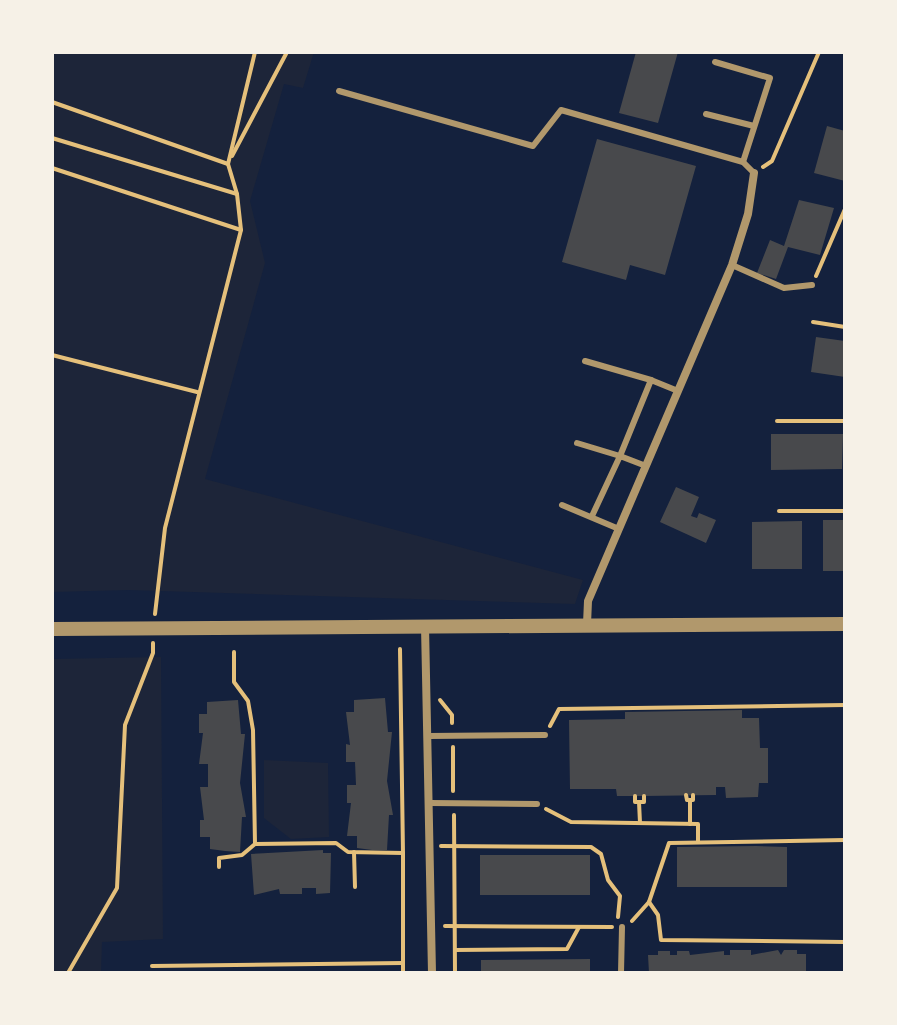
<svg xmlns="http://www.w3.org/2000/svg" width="897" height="1025" viewBox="0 0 897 1025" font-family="'Asap Condensed',sans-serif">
	<rect width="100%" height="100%" fill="#14213d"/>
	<!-- green -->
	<g fill="#1d2539">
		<path d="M52 52H314L303 88 284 84 250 201 265 263 205 479 583 580 575 604 129 590 52 592Z"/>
		<path d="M161 657 163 939 102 942 101 973H52V659Z"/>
		<path d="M264 760 328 763 329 837 291 839 264 818Z"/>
	</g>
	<!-- building -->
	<g fill="#48494c">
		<path d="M636 52H678L658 123 619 113Z"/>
		<path d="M827 126 845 131V181L814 173Z"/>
		<path d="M597 139 696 166 665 275 630 265 626 280 562 262Z"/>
		<path d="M799 200 834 208 820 255 788 247 776 279 757 273 770 240 784 246Z"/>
		<path d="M816 337 845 341V377L811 372Z"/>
		<path d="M771 434H843L842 469 771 470Z"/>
		<path d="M676 487 699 497 691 516 697 518 699 513 716 520 706 543 660 522Z"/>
		<rect x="823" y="520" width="22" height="51"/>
		<path d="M802 521V569H752V522Z"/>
		<path d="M385 698 388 732H392L387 781 393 815H389L387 850H372L357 848V836H347L351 803H347V785H356L355 762H346V744L350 745 346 712H354V700Z"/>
		<path d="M238 700 241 734H245L240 783 246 817H242L240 852 225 851 210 849V837H200V820H204L200 787H208V764H199L203 733H199V714H207V702Z"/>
		<path d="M742 710V718H759L760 748H768V783H759L758 797 726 798 725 787H716V795L644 796H617L616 789H570L569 720 625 719V712Z"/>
		<path d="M756 846 787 847V887H677V847Z"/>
		<path d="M323 850V853H331L330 893 316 894V888H302V894H280L279 889 254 895 251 854Z"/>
		<rect x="480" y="855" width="110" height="40"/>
		<path d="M730 950H751V955L778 950 781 955 784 950H797V954H806V973H649L648 955H658V951H670V955H677V951H689L690 955 724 951V955H730Z"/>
		<path d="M590 959V973H481V960Z"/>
	</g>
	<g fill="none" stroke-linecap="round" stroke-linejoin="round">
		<!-- path -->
		<g stroke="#e5c07b" stroke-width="4">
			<path d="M52 102 228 164"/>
			<path d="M52 138 237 194"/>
			<path d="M232 156 287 52"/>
			<path d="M763 167 772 161 819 52"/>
			<path d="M52 168 241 230"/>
			<path d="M816 276 845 209"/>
			<path d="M813 322 845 327"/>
			<path d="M52 355 197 392"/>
			<path d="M777 421H845"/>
			<path d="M779 511H845"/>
			<path d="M155 614 165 528 241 230 237 194 228 164 255 52"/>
			<path d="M440 700 452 715V723"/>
			<path d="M550 726 559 709 845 705"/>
			<path d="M453 747V791"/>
			<path d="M686 795 687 800H693V795"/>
			<path d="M635 796V802H644V796"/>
			<path d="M690 800V824"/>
			<path d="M639 802 640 823"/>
			<path d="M546 809 571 822 698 824V842"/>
			<path d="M454 815 455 973"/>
			<path d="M255 844 336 843 348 852 403 853 400 649"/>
			<path d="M441 846 591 847 601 854 608 880 620 896 618 917"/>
			<path d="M354 852 355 887"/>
			<path d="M403 853V973"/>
			<path d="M219 867V858L242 855 255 844 253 730 248 701 234 682V652"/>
			<path d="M649 902 658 915 661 940 845 942"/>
			<path d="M632 921 649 902 669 843 845 840"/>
			<path d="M445 926 612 927"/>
			<path d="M455 950 567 949 579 927"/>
			<path d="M152 966 403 963"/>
			<path d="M68 973 117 888 125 725 153 653V643"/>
		</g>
		<!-- service -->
		<g stroke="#b1986c" stroke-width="6">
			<path d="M715 62 770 78 743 162"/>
			<path d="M339 91 533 146 561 110 743 162 754 173"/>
			<path d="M706 114 754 126"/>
			<path d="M732 265 784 288 812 285"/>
			<path d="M585 361 651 380"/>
			<path d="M577 443 620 456 651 380 678 391"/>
			<path d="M562 505 619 529"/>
			<path d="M592 516 620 456 646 466"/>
			<path d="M429 736 545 735"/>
			<path d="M430 803 537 804"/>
			<path d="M621 973 622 927"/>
		</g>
		<!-- minor -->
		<g stroke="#b1986c" stroke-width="8">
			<path d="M587 624 588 601 732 265 748 214 754 173"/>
			<path d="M425 626 432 973"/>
		</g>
		<!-- tertiary -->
		<path stroke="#b1986c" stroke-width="14" d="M52 629 845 624"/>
	</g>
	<!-- border -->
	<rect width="897" height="1025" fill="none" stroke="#f6f1e7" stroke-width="108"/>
</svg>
